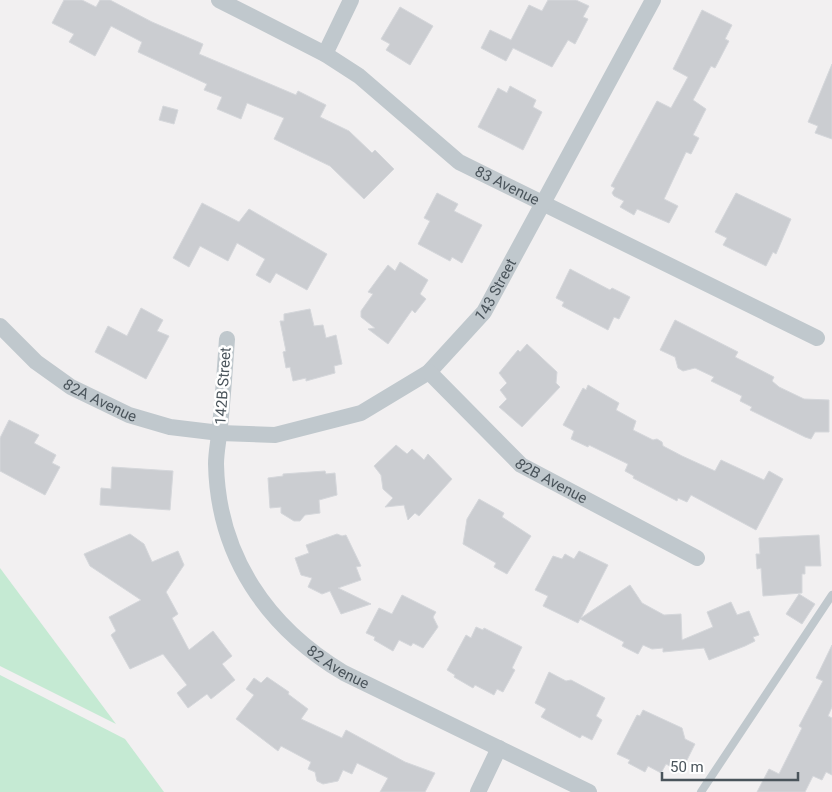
<svg xmlns="http://www.w3.org/2000/svg" width="832" height="792" viewBox="0 0 832 792" font-family="Roboto,sans-serif">
	<rect width="100%" height="100%" fill="#f2f0f1"/>
	<!-- green -->
	<g fill="#c5ead3">
		<path d="M0 568 116 724 0 666Z"/>
		<path d="M0 675 125 739 164 792H0Z"/>
	</g>
	<!-- building -->
	<g fill="#cbcdd1" stroke="#d5d7db">
		<path d="M64 0H82L96 7 100 0H110L152 22 203 44 199 54 296 95 298 91 326 105 320 117 349 131 372 153 375 150 394 169 364 199 330 166 274 139 284 118 247 103 241 119 217 109 222 97 204 90 207 84 138 52 142 42 111 26 95 56 69 42 74 34 52 23Z"/>
		<path d="M548 0H576L589 6 583 17 588 19 575 44 568 40 552 67 513 48 506 61 481 48 490 30 511 40 529 5 542 11Z"/>
		<path d="M400 7 433 26 410 65 386 50 390 44 381 39Z"/>
		<path d="M702 10 732 25 725 39 729 41 715 68 711 66 693 100 706 109 693 135 699 138 691 154 686 152 664 199 678 206 669 223 637 209 634 215 620 207 624 201 614 196 612 193 615 188 611 186 657 101 671 108 688 77 673 69Z"/>
		<path d="M832 64V139L815 133 818 126 808 122Z"/>
		<path d="M510 86 536 100 533 107 542 112 523 150 478 127 498 88 507 93Z"/>
		<path d="M163 106 178 110 174 124 159 120Z"/>
		<path d="M437 193 458 204 454 211 482 225 462 263 452 257 450 261 418 244 430 221 424 218Z"/>
		<path d="M736 193 791 219 776 254 773 252 766 266 723 245 727 238 715 232Z"/>
		<path d="M202 203 239 222 249 209 327 254 307 290 276 273 270 283 256 275 265 259 237 243 228 261 200 246 189 267 173 258Z"/>
		<path d="M400 262 428 280 420 294 426 299 415 313 412 310 388 344 368 329 375 328 361 317V311L373 294 368 292 388 265 395 271Z"/>
		<path d="M570 269 610 290 612 288 630 297 619 319 614 317 608 330 562 306 564 302 556 298Z"/>
		<path d="M141 308 163 320 157 331 169 336 146 379 95 352 108 326 127 336Z"/>
		<path d="M310 309 314 326 323 325 326 338 336 335 342 364 334 366 335 373 306 381V378L293 381 290 367 286 368 283 352 286 351 280 321H284V314Z"/>
		<path d="M675 320 738 352 735 357 774 377 772 381 779 387 804 399 829 400V432H815L811 439 805 437 750 410 752 407 740 401 742 396 711 381 714 377 695 368 683 371 678 368 675 357 660 350Z"/>
		<path d="M527 344 557 372 556 383 560 387 522 427 499 407 507 399 500 390 507 383 499 373 518 350 520 352Z"/>
		<path d="M588 385 619 403 616 410 636 421 633 430 653 440 657 439 662 442 663 446 682 456 715 471 721 460 764 480 769 471 783 479 756 530 691 495 687 502 678 498 677 501 633 478 634 476 625 471 628 464 589 445 588 447 571 439 574 431 563 425 583 388 586 390Z"/>
		<path d="M9 420 39 435 34 443 56 455 52 463 60 467 45 495 0 471V438Z"/>
		<path d="M396 445 407 454 412 449 424 460 428 454 452 479 419 516 415 513 408 520 404 505 385 507 393 498 383 489 381 475 374 466Z"/>
		<path d="M112 467 173 471 170 510 100 505 101 488 111 489Z"/>
		<path d="M325 471 326 474 335 473 337 495 319 500 320 513 305 515 300 521H294L281 513V507L270 508 268 478 283 476V474Z"/>
		<path d="M479 499 504 513 502 517 531 536 507 574 494 567 496 563 463 544 467 519Z"/>
		<path d="M130 534 144 544 152 562 178 551 184 565 166 592 178 614 172 618 189 650 213 631 232 656 222 664 235 680 211 699 207 694 188 708 177 693 187 685 163 654 130 669 111 635 116 631 109 617 141 600 90 566 84 554Z"/>
		<path d="M337 534 342 536 346 535 361 566 356 567 361 580 338 588 371 604 341 614 330 591 322 594 308 587 312 578 301 575 295 558 309 553 306 545Z"/>
		<path d="M819 535 821 566H805V574H802V593L763 596 761 568 757 569 756 554H760L759 538Z"/>
		<path d="M579 551 608 565 581 618 630 585 642 603 664 615 681 614 682 640 713 627 707 612 731 602 737 615 749 611 759 635 753 637 755 641 745 646 709 660 704 648 663 652V648L652 649 643 645 638 654 622 646 624 642 580 619 578 623 543 606 548 596 535 590 553 556 562 559 565 554 574 559Z"/>
		<path d="M799 594 815 604 802 624 786 614Z"/>
		<path d="M402 595 436 612 433 617 438 627 423 648 413 643 411 646 399 640 393 651 374 640 375 637 366 633 379 608 392 614Z"/>
		<path d="M476 627 483 630 484 628 522 647 512 668 515 670 503 692 497 689 494 695 475 685 473 688 454 677 455 675 447 670 466 635 471 638Z"/>
		<path d="M832 645V707L828 716 832 718V775L826 772 822 780 813 776 805 792H757L769 769 779 774 802 728 799 726 823 681 816 678Z"/>
		<path d="M549 672 566 681 571 680 605 698 596 716 602 720 592 740 582 735 580 738 541 717 546 709 535 703Z"/>
		<path d="M267 677 289 692 288 694 308 709 301 719 342 738 346 730 405 762 435 773 425 792H380L388 778 357 763 352 774 343 770 338 781 323 784 317 781 315 772 308 769 311 762 281 746 278 751 236 719 254 695 246 689 254 678 261 683Z"/>
		<path d="M643 710 682 728 685 739 695 744 681 772 666 764 661 773 648 766 645 772 628 763 630 760 617 754 637 715 640 716Z"/>
	</g>
	<g fill="none" stroke-linecap="round" stroke-linejoin="round">
		<!-- service -->
		<path stroke="#c0c8cd" stroke-width="8" d="M701 792 832 595"/>
		<!-- minor -->
		<g stroke="#c0c8cd" stroke-width="16">
			<path id="s1" d="M219 0 325 54 359 76 459 162 817 338"/>
			<path d="M325 54 351 0"/>
			<path id="s2" d="M0 326 36 362 71 387 129 415 170 427 220 433 275 435 361 413 429 372 484 312 653 0"/>
			<path id="s3" d="M227 339C225 368 223 397 220 426 219 439 216 452 216 464 218 556 267 627 344 673L589 792"/>
			<path id="s4" d="M429 372 521 465 697 558"/>
			<path d="M478 792 499 748"/>
		</g>
	</g>
	<g text-anchor="middle" dominant-baseline="central" stroke-width="5" stroke-linejoin="round" paint-order="stroke">
		<!-- street labels -->
		<g font-size="15" fill="#4a545b" stroke="#fff">
			<text stroke="none"><textPath href="#s1" startOffset="345">83 Avenue</textPath></text>
			<text stroke="none"><textPath href="#s2" startOffset="581">143 Street</textPath></text>
			<text transform="translate(223 386) rotate(-86)">142B Street</text>
			<text stroke="none"><textPath href="#s2" startOffset="126">82A Avenue</textPath></text>
			<text stroke="none"><textPath href="#s4" startOffset="165">82B Avenue</textPath></text>
			<text stroke="none"><textPath href="#s3" startOffset="374">82 Avenue</textPath></text>
		</g>
	</g>
	<!-- scale -->
	<path d="M662 772v8h136v-8" fill="none" stroke="#4a545b" stroke-width="2.5"/>
	<text x="670" y="772" font-size="15" fill="#4a545b" stroke="#ffffff" stroke-width="4" paint-order="stroke">50 m</text>
</svg>
